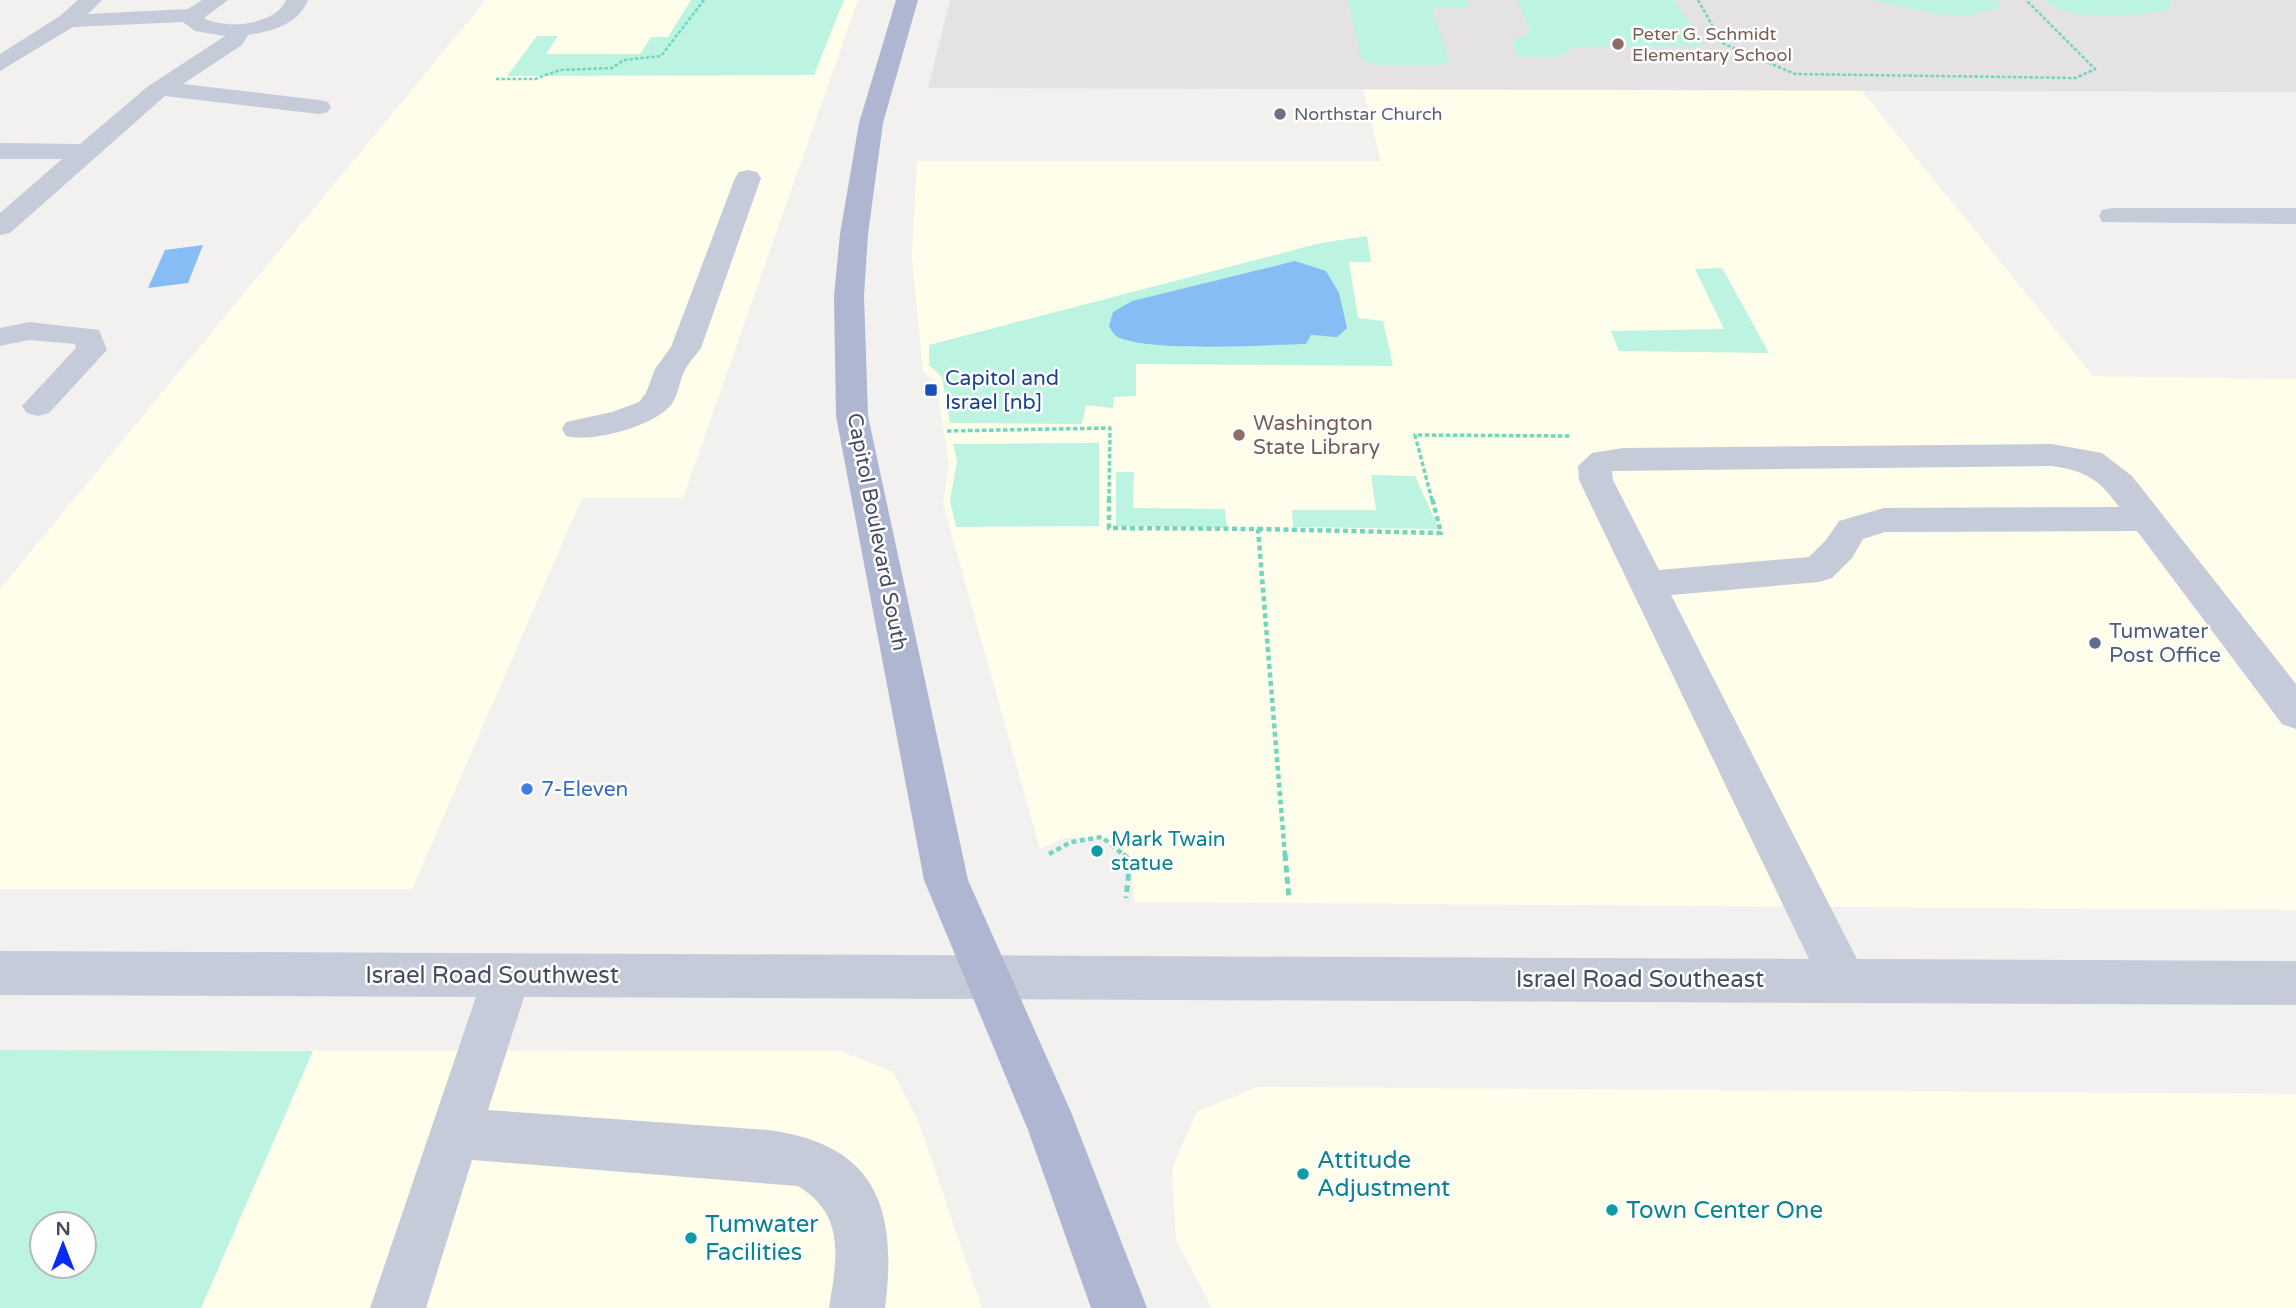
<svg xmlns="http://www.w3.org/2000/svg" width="2296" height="1308" viewBox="0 0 2296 1308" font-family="'Varela Round',sans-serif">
	<rect width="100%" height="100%" fill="#f3f1f0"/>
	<!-- commercial -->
	<g fill="#fefeea" fill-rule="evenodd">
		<path d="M486 0H858L683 498H582L412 889H0V589Z"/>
		<path d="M1363 89 1861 90 2093 376 2296 379V910L1134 902 1132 876 1116 847 1091 837 1064 838 1040 849 943 504 949 465 936 381 923 372 912 257 917 161H1381Z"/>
		<path d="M0 1050 840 1051 893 1072 919 1123 982 1308H0ZM42 1224H84V1266H42Z"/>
		<path d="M1257 1087 2296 1094V1308H1212L1176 1240 1172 1168 1197 1112Z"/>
	</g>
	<!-- education -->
	<path fill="#e4e2e2" d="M950 0H2296V92L928 88Z"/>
	<!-- green -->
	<g fill="#bcf4e1" fill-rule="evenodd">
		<path d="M691 0H844L814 75 507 76 537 36H558L546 54H640L651 37H668Z"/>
		<path d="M1348 0H1467L1469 8H1432L1449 61 1440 65H1377L1361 60Z"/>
		<path d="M1517 0H1674L1705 46 1574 47 1558 57H1518L1512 41 1531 32Z"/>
		<path d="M1869 0H1997L2002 7 1967 16 1937 14Z"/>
		<path d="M2044 0H2171L2170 9C2138 17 2070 23 2044 0Z"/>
		<path d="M1367 236 1371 262H1349L1358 318 1383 321 1393 366 1136 364V396L1114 397 1113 408 1086 405 1082 424 950 423 942 377 929 365V345L1321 243Z"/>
		<path d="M1722 268 1769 353 1619 351 1611 331 1724 329 1695 269Z"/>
		<path d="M1099 443V526L956 527 950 501 957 461 953 444Z"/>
		<path d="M1116 472H1134L1133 508 1225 509 1227 528 1116 526Z"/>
		<path d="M1371 475 1415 476 1439 529 1293 527 1292 510H1376Z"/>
		<path d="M0 1050 313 1051 201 1308H0ZM42 1224H84V1266H42Z"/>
	</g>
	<!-- water -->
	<g fill="#85bdf4">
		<path d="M203 245 188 283 148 288 165 250Z"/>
		<path d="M1295 261 1326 271 1339 293 1347 328 1337 337 1311 335 1306 344C1263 345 1156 352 1120 338 1114 336 1113 332 1109 326L1113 312 1132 301Z"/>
	</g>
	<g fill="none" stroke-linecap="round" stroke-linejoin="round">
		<!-- path-far3 -->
		<g stroke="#71d5c0" stroke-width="2.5" stroke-dasharray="3.5 2" stroke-linecap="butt">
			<path d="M1698 0 1722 43 1795 74 2076 78 2095 69 2026 0"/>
			<path d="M496 79H535L560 70 612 68 624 60 661 56 704 0"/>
		</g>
		<!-- path-far2 -->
		<g stroke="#71d5c0" stroke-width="3.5" stroke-dasharray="4.5 2.5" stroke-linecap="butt">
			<path d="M947 431 1110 428 1109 500"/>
			<path d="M1432 500 1415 435 1570 436"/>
		</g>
		<!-- path-far1 -->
		<g stroke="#71d5c0" stroke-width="4.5" stroke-dasharray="5 3.5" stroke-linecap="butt">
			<path d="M1109 498V528L1258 529 1285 856"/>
			<path d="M1258 529 1441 533 1432 498"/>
			<path d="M1049 854 1071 842 1102 837 1125 856"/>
		</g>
		<!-- path -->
		<g stroke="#71d5c0" stroke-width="5" stroke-dasharray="7 4.5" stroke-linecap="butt">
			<path d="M1123 854 1130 860 1126 898"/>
			<path d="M1285 854 1289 899"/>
		</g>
		<!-- minor -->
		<g fill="#c6cbd9" fill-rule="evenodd">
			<path d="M78 0H102L88 14 188 9 202 0H228L204 18C225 30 276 25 286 0H308C298 25 272 31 248 35L242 45 183 84 319 100 328 102 331 107 328 112 319 114 165 96 10 233 0 235V213L62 159H0V143L80 144 147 87 225 36 195 31 183 22 73 27 0 71V54L60 16Z"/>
			<path d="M748 170 757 172 761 178 701 348C696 355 689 362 685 370 679 381 679 394 671 405 654 426 593 443 566 436L562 429 566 422 612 412 639 402 646 393 655 369 671 347 735 178 739 172Z"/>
			<path d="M2112 208H2296V224L2102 222 2099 216 2102 210Z"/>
			<path d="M29 322 99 330 107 350 49 413 38 416 27 413 22 406 76 348 75 344 29 340 0 346V328Z"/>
			<path d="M2052 444 2102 453 2132 476 2296 684V729L2282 724 2137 531 1885 532 1863 539 1852 558 1832 578 1819 582 1671 595 1857 959 2296 961V1005L524 997 488 1110 768 1130C876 1144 898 1208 885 1308H829C837 1259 846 1215 798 1186L472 1160 426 1308H370L476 997 0 995V951L1809 959 1579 480 1578 466 1592 453 1623 448ZM2052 466C2086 471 2099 479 2119 507L1884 508 1839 521 1826 540 1809 557 1659 570 1613 480 1612 471Z"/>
		</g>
		<!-- major -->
		<path fill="#aeb6d1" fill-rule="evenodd" d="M896 0H918L883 123 868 234 864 296 868 416 968 880 1071 1112 1147 1308H1091L1028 1130 924 880 836 416 834 296 840 234 859 123Z"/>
	</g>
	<!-- markers -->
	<g fill="#8d6e63" stroke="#fff" stroke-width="2.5">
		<circle cx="1618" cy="44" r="7"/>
		<circle cx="1239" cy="435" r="7"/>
	</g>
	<circle fill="#6b7280" stroke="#fff" stroke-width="2.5" cx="1280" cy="114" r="7"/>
	<rect fill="#1a4fb4" stroke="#fff" stroke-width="2.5" x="924" y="383" width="14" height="14" rx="3.5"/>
	<circle fill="#5c6f8a" stroke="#fff" stroke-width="2.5" cx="2095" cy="643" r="7"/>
	<circle fill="#3f7fe0" stroke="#fff" stroke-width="2.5" cx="527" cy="789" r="7"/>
	<g fill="#0f9aa8" stroke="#fff" stroke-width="2.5">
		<circle cx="1097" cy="851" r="7"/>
		<circle cx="1303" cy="1174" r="7"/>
		<circle cx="1612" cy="1210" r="7"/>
		<circle cx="691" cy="1238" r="7"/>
	</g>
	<g text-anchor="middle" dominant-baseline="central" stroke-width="5" stroke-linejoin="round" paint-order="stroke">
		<!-- far-education labels -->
		<g font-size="18" fill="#785e54" stroke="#fff" text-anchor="start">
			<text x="1632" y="34">Peter G. Schmidt<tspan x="1632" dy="21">Elementary School</tspan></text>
		</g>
		<!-- far-worship labels -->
		<g font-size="18" fill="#5b616d" stroke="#fff" text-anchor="start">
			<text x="1294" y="114">Northstar Church</text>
		</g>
		<!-- transit labels -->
		<g font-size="21" fill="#164399" stroke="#fff" text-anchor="start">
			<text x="945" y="378">Capitol and<tspan x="945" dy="24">Israel [nb]</tspan></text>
		</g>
		<!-- education labels -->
		<g font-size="21" fill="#785e54" stroke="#fff" text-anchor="start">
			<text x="1253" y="423">Washington<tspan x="1253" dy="24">State Library</tspan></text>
		</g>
		<!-- street labels -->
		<g font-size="21" fill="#464d60" stroke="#fff">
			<text transform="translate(877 532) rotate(79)">Capitol Boulevard South</text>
		</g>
		<!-- service labels -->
		<g font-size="21" fill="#4e5e75" stroke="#fff" text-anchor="start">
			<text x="2109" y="631">Tumwater<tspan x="2109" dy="24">Post Office</tspan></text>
		</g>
		<!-- shop labels -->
		<g font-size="21" fill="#366cbe" stroke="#fff" text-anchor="start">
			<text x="541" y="789">7-Eleven</text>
		</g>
		<!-- culture labels -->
		<g font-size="21" fill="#0d838f" stroke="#fff" text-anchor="start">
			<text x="1111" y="839">Mark Twain<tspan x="1111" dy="24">statue</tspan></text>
		</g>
		<!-- near-street labels -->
		<g font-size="24" fill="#464d60" stroke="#fff">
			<text x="492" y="975">Israel Road Southwest</text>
			<text x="1640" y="979">Israel Road Southeast</text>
		</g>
		<!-- near-culture labels -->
		<g font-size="24" fill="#0d838f" stroke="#fff" text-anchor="start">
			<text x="1317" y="1160">Attitude<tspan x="1317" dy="28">Adjustment</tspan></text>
			<text x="1626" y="1210">Town Center One</text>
			<text x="705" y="1224">Tumwater<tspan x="705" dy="28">Facilities</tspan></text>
		</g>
	</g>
	<!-- north arrow -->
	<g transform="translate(63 1245)"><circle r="33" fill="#ffffff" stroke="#b5b8bf" stroke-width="2"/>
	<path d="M0-5L12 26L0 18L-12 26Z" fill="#092cf5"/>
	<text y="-10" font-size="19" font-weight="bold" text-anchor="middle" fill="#464d60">N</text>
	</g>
</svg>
